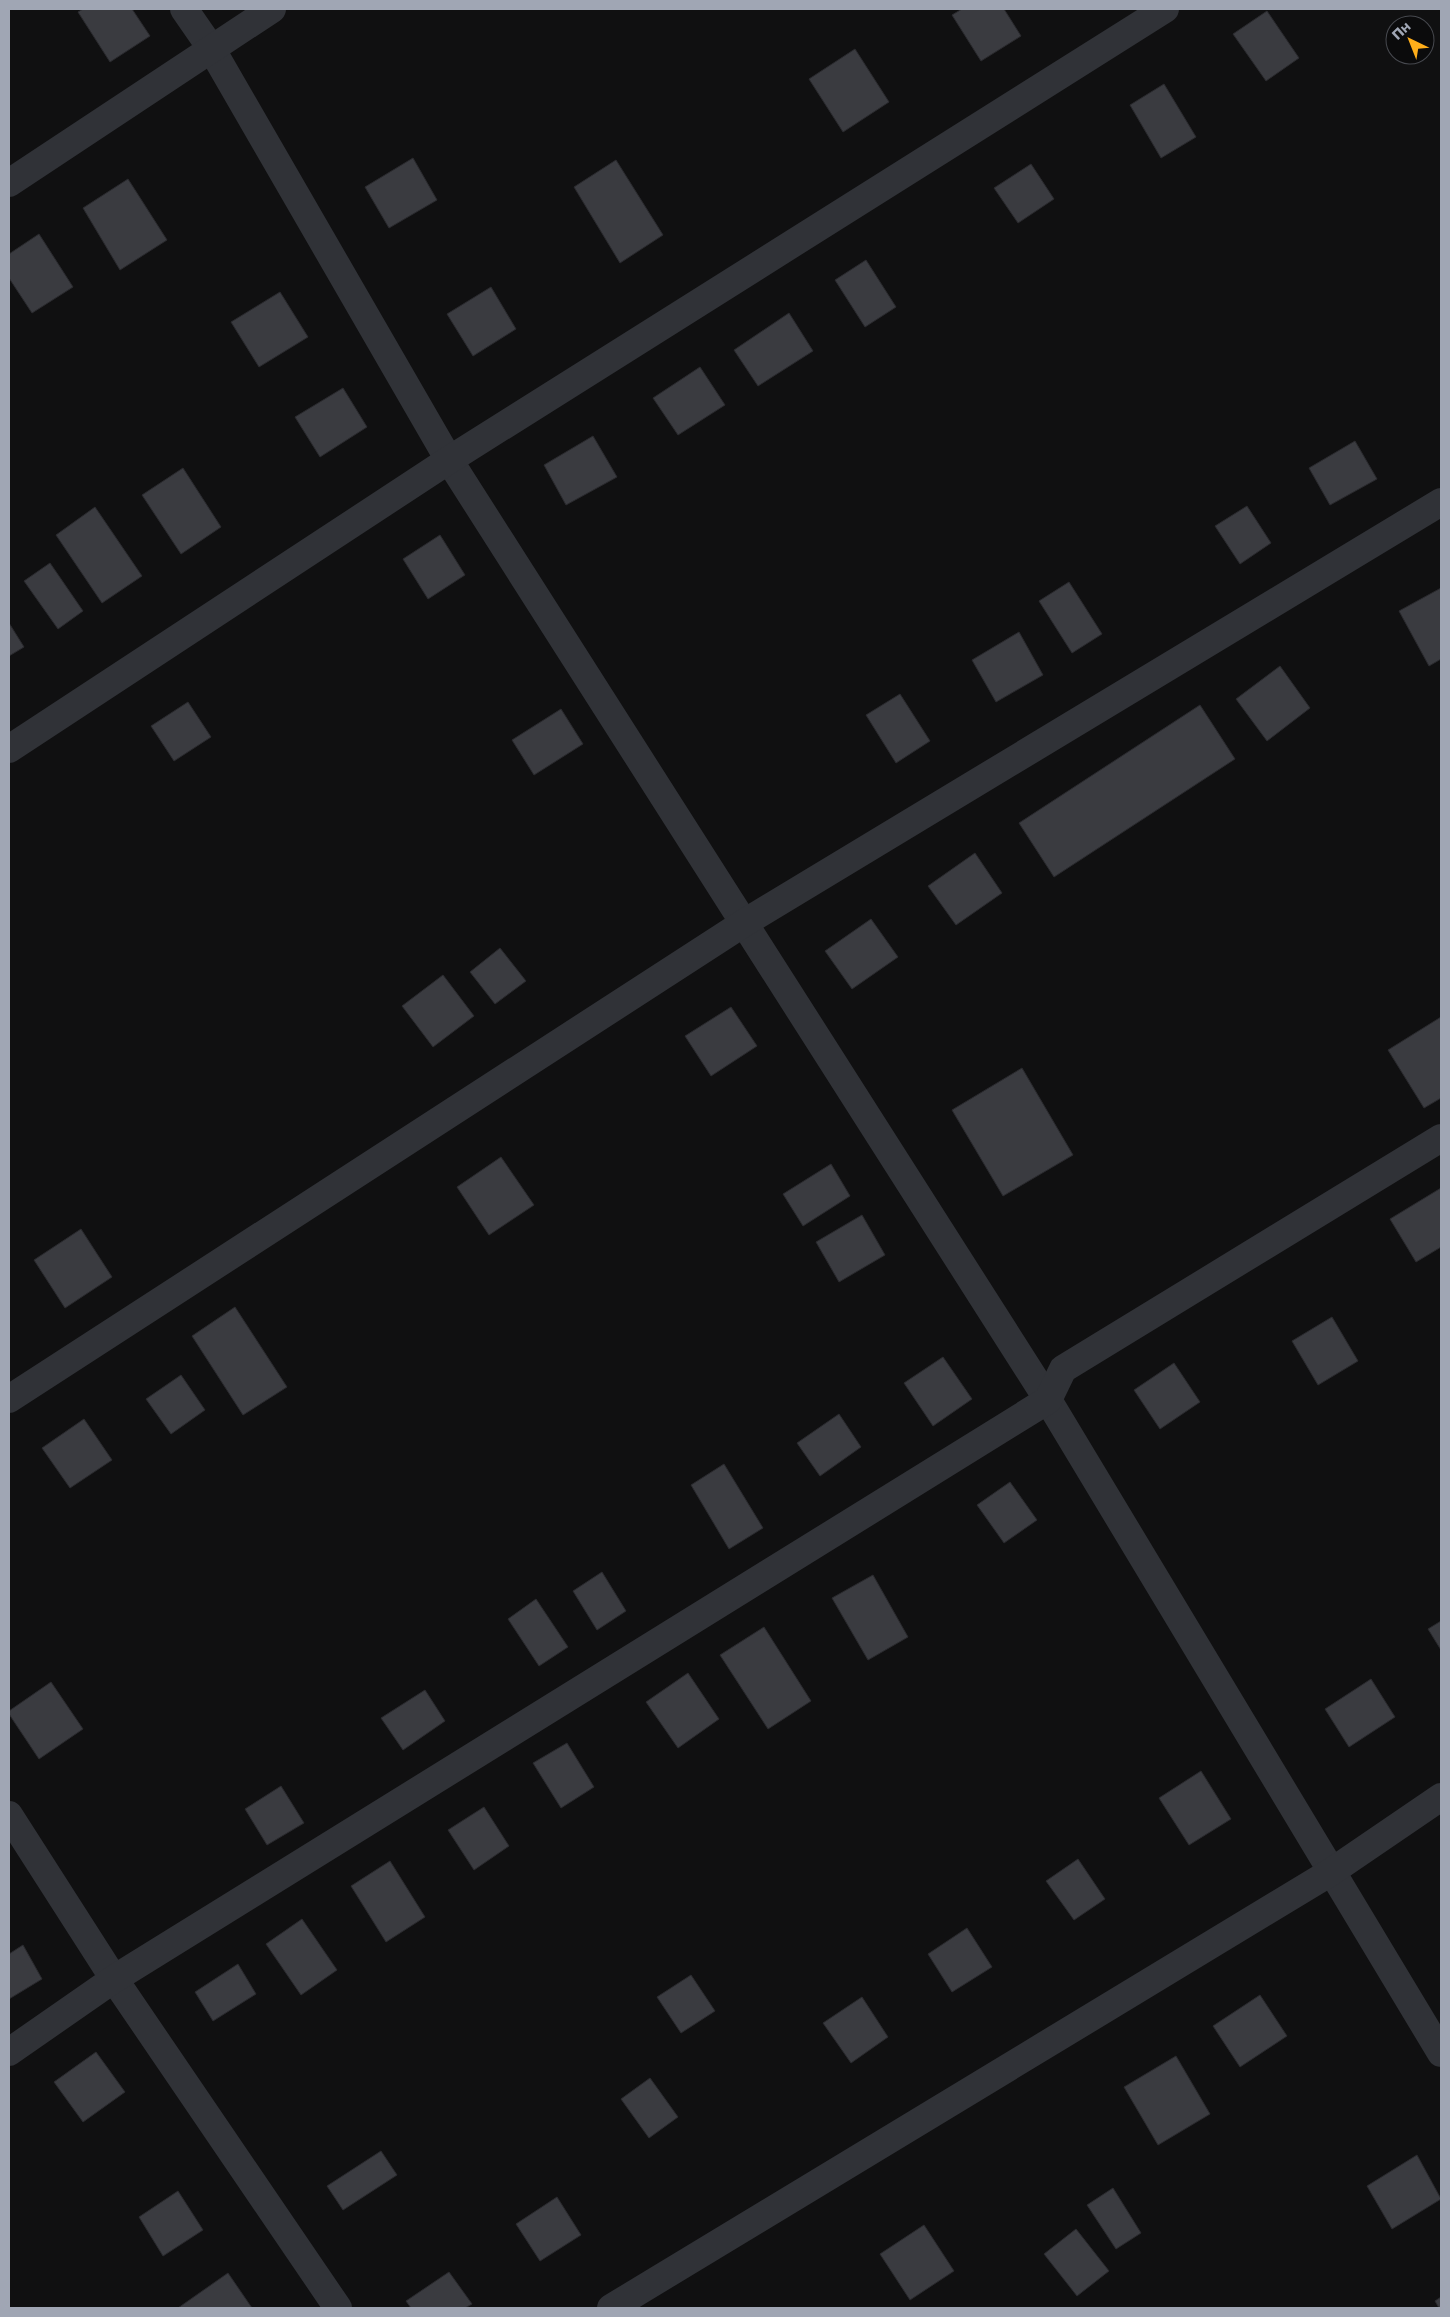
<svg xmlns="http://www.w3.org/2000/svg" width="1450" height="2317" viewBox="0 0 1450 2317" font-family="'Golos Text',sans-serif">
	<rect width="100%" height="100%" fill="#101011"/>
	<!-- building -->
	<g fill="#3a3b40" stroke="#2a2a2e">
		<path d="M83 9H132L150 36 110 62 78 12Z"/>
		<path d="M962 9H1004L1021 36 981 61 952 15Z"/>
		<path d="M1267 11 1299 58 1266 81 1233 34Z"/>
		<path d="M855 49 889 102 843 132 809 79Z"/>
		<path d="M1164 84 1196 137 1161 158 1130 105Z"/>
		<path d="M413 158 437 200 389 228 365 187Z"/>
		<path d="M616 160 663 235 620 263 574 187Z"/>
		<path d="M1031 164 1054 199 1018 223 994 188Z"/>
		<path d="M128 179 167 240 120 270 83 208Z"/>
		<path d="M39 234 73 287 32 313 9 278V254Z"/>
		<path d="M866 260 896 307 865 327 835 280Z"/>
		<path d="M491 287 516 329 473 356 447 314Z"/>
		<path d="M280 292 308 337 259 367 231 322Z"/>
		<path d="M789 313 813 351 758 386 734 350Z"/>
		<path d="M700 367 725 405 678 435 653 398Z"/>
		<path d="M343 388 367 427 320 457 295 417Z"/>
		<path d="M593 436 617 477 566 505 544 465Z"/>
		<path d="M1355 441 1377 479 1330 505 1309 468Z"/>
		<path d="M183 468 221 527 181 554 142 495Z"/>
		<path d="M1247 506 1271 543 1240 564 1215 526Z"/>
		<path d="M95 507 142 576 102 603 56 535Z"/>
		<path d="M440 535 465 575 428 599 403 559Z"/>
		<path d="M50 563 83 611 58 629 24 581Z"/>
		<path d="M1069 582 1102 634 1072 653 1039 601Z"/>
		<path d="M1441 588V659L1429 666 1399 611Z"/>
		<path d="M9 623 24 647 9 656Z"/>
		<path d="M1019 632 1043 675 996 702 972 660Z"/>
		<path d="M1280 666 1310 708 1267 741 1236 699Z"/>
		<path d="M900 694 930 741 896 763 866 715Z"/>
		<path d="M188 702 211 737 174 761 151 726Z"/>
		<path d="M1200 705 1235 759 1054 877 1019 823Z"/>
		<path d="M561 709 583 744 534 775 512 740Z"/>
		<path d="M975 853 1002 893 956 925 928 886Z"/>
		<path d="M871 919 898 957 852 989 825 951Z"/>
		<path d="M500 948 526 981 495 1004 470 972Z"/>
		<path d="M443 975 474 1016 433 1047 402 1006Z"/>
		<path d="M731 1007 757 1046 711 1076 685 1036Z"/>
		<path d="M1441 1017V1098L1424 1108 1388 1050Z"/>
		<path d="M1022 1068 1073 1155 1003 1196 952 1110Z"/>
		<path d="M501 1157 534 1205 489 1235 457 1187Z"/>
		<path d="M831 1164 850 1196 803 1226 783 1194Z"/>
		<path d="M1441 1188V1247L1416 1262 1390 1219Z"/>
		<path d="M862 1215 885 1255 839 1282 816 1242Z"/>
		<path d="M81 1229 112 1277 65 1308 34 1260Z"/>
		<path d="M235 1307 287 1387 243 1415 192 1336Z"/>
		<path d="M1332 1317 1358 1361 1318 1385 1292 1341Z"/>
		<path d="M943 1357 972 1399 933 1426 904 1383Z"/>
		<path d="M1174 1363 1200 1402 1160 1429 1134 1390Z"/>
		<path d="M181 1375 205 1410 171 1434 146 1399Z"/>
		<path d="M839 1414 861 1447 820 1476 797 1443Z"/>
		<path d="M84 1419 112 1460 70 1488 42 1448Z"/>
		<path d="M724 1464 763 1528 729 1549 691 1485Z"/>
		<path d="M1010 1482 1037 1520 1004 1543 977 1505Z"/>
		<path d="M602 1572 626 1611 597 1630 573 1591Z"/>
		<path d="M873 1575 908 1637 868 1660 832 1598Z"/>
		<path d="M536 1599 568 1647 539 1666 508 1619Z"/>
		<path d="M1441 1621V1650L1428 1629Z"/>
		<path d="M764 1627 811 1701 768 1729 720 1655Z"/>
		<path d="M688 1673 719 1719 678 1748 646 1702Z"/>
		<path d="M1371 1679 1395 1717 1349 1747 1325 1709Z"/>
		<path d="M51 1682 83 1729 39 1759 9 1714V1711Z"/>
		<path d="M425 1690 445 1721 403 1750 381 1718Z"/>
		<path d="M567 1743 594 1787 561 1808 533 1763Z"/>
		<path d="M1201 1771 1231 1819 1189 1845 1159 1798Z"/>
		<path d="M281 1786 304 1823 267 1845 245 1809Z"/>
		<path d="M484 1807 509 1846 474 1870 448 1830Z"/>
		<path d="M1078 1859 1105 1899 1074 1920 1046 1881Z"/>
		<path d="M390 1861 425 1917 386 1942 351 1886Z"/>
		<path d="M302 1919 337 1970 301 1995 266 1944Z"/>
		<path d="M967 1928 992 1967 952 1992 928 1954Z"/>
		<path d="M23 1945 42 1979 9 1999V1954Z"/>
		<path d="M238 1964 256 1994 213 2021 195 1992Z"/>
		<path d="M691 1975 715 2011 681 2033 657 1997Z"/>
		<path d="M1260 1995 1287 2036 1240 2067 1213 2026Z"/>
		<path d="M862 1997 888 2037 851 2063 823 2023Z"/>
		<path d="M96 2052 125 2092 83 2122 54 2082Z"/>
		<path d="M1176 2056 1210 2114 1158 2145 1124 2087Z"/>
		<path d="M650 2078 678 2117 649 2138 621 2099Z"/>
		<path d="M381 2151 397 2175 343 2210 327 2186Z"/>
		<path d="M1417 2155 1441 2199 1392 2229 1367 2186Z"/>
		<path d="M1113 2188 1141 2233 1116 2249 1087 2205Z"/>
		<path d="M178 2191 203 2230 163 2256 139 2217Z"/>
		<path d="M557 2197 581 2235 540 2261 516 2224Z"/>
		<path d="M924 2225 954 2271 910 2300 880 2254Z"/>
		<path d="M1076 2229 1109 2271 1077 2296 1044 2254Z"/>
		<path d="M449 2272 472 2304 465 2308H411L406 2301Z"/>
		<path d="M228 2273 252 2308H178Z"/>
		<path d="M1441 2297V2308H1439L1435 2301Z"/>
	</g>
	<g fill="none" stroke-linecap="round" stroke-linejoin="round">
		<!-- street -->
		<g stroke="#303237" stroke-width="28">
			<path d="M184 9 211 48 449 460 1048 1400 1441 2053"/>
			<path d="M9 183 272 9"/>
			<path d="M9 749 449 460 1165 9"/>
			<path d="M9 1399 744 923 1441 502"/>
			<path d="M9 1815 114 1979 338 2308"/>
			<path d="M9 2052 114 1979 1048 1400 1063 1369 1441 1138"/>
			<path d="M611 2308 1331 1872 1441 1797"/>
		</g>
	</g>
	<!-- border -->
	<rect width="1450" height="2317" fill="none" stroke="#a0a6b4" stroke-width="20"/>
	<!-- north arrow -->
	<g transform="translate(1410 40) rotate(317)"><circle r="24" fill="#0b0b0c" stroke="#47494f"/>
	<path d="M0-4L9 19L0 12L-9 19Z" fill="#ffae1a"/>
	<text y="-8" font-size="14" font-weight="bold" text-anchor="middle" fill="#a0a6b4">Пн</text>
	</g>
</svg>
